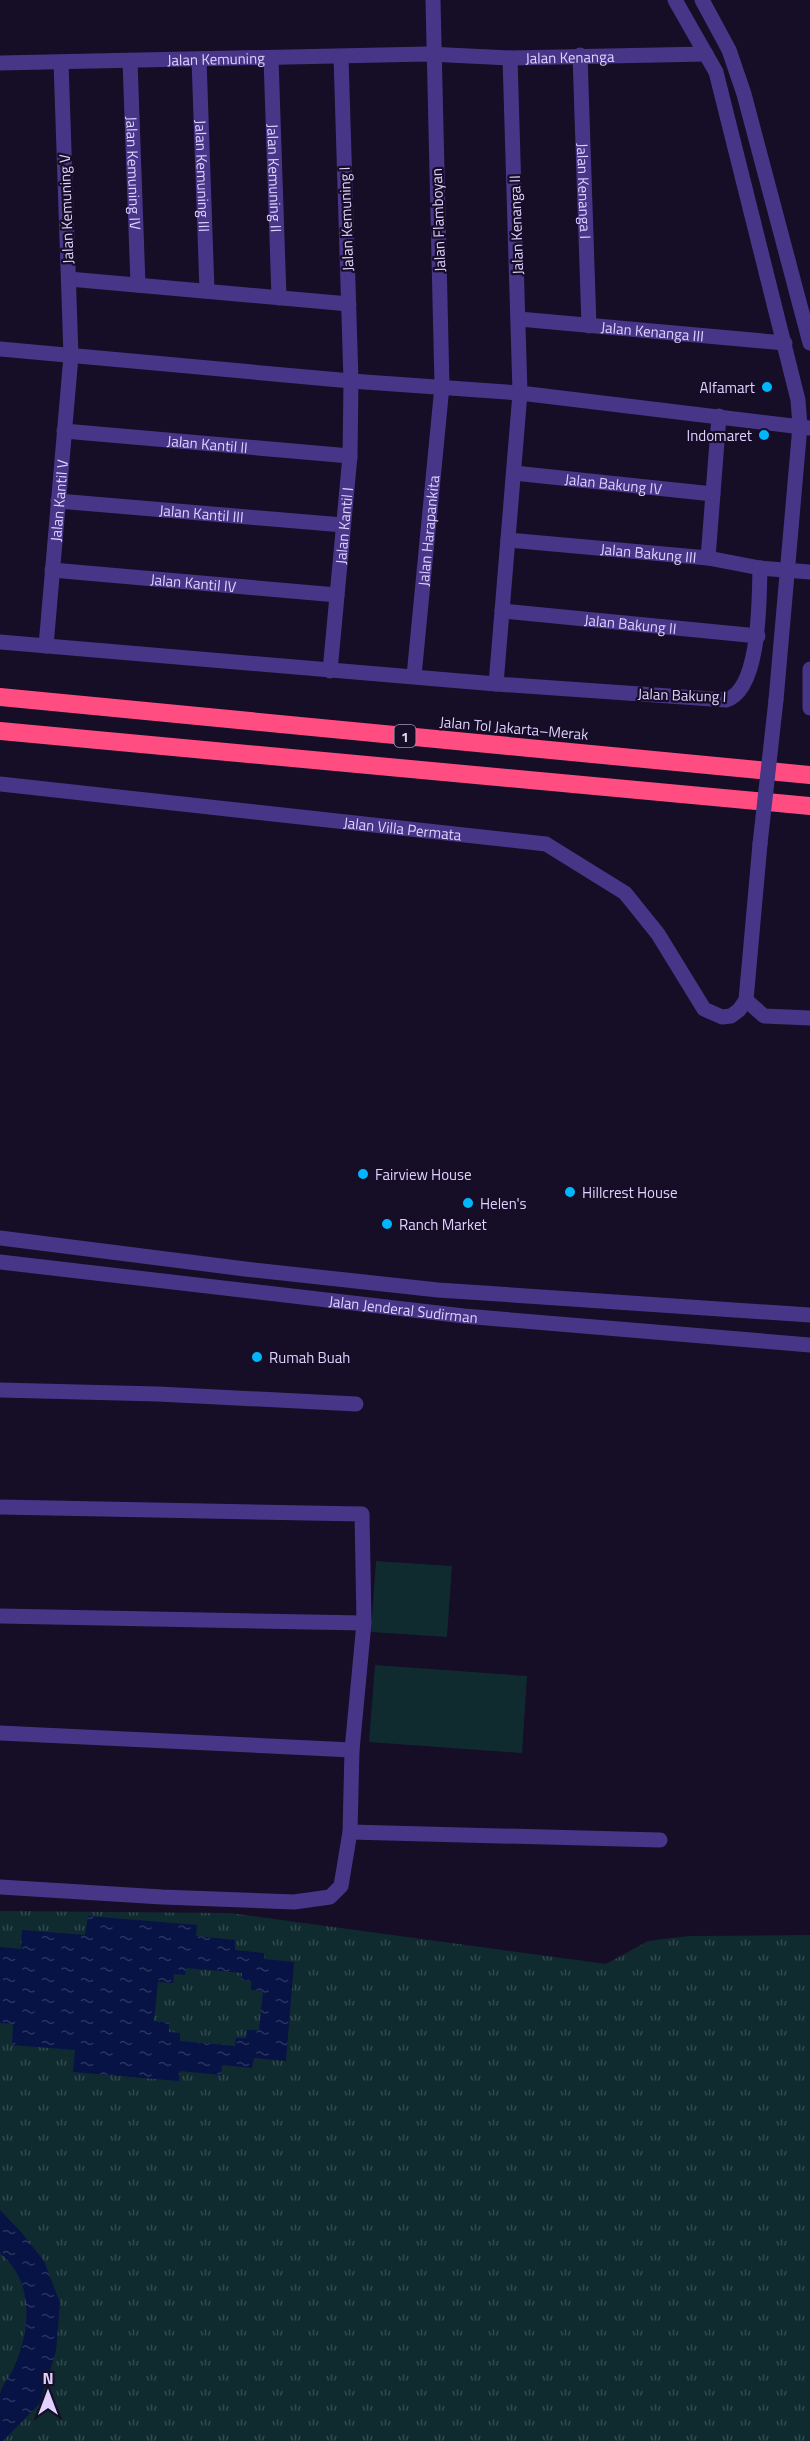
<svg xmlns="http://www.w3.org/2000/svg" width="810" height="2441" viewBox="0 0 810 2441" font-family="'Titillium Web',sans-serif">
	<defs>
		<pattern id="grass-tufts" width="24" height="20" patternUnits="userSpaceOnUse" patternTransform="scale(1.5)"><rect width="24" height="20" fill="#102b30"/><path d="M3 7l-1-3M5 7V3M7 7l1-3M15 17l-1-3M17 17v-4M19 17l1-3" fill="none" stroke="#32494f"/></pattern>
		<pattern id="water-ripples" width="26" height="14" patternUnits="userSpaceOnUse" patternTransform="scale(1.5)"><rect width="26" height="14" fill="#071245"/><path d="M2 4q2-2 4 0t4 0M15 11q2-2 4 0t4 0" fill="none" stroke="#2b3461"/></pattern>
	</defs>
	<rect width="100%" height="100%" fill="#160d26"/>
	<!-- grass -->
	<path fill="url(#grass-tufts)" d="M0 1911 230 1913 606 1964 648 1941 689 1936 810 1935V2441H0Z"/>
	<!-- pitch -->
	<g fill="#102b30">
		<path d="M376 1561 452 1566 447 1637 371 1632Z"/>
		<path d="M375 1665 527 1676 522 1753 369 1742Z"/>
	</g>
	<!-- water -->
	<g fill="url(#water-ripples)" fill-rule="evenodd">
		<path d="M88 1916 197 1925 196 1936 235 1940V1950L264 1953V1959L294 1962 286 2061 254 2058 252 2068 222 2065 221 2075 180 2071 179 2081 73 2072 75 2050 12 2045 13 2024 0 2023V1947L21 1949 22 1930 85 1935ZM186 1968 242 1973V1980L251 1981V1990L263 1991 259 2030H247L246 2038H236L235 2046 180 2041V2033L169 2032V2023L154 2021 158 1982 173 1983 174 1974 185 1975Z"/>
		<path d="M0 2210 21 2232 44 2261 60 2303 56 2351 40 2403 3 2441H0C0 2427 0 2408 0 2394 2 2384 12 2375 15 2365 31 2327 34 2281 0 2253Z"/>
	</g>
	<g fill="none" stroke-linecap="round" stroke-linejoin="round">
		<!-- minor -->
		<g stroke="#473587" stroke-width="15">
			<path d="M702 0 729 50 744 94 810 343"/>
			<path id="s1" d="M580 55 589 326"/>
			<path id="s2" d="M271 58 279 298"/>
			<path id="s3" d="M199 59 207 291"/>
			<path id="s4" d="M130 61 138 285"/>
			<path id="s5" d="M0 63 428 54 510 58 706 54"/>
			<path d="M69 279 349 304"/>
			<path id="s6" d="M519 319 785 343"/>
			<path d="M0 349 351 381 520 393 810 428"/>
			<path id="s7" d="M64 431 350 456"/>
			<path id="s8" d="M514 473 713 494"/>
			<path id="s9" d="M58 501 343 525"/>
			<path id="s10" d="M508 540 708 558 760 568 810 572"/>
			<path d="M708 558 719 416"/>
			<path id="s11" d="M52 570 337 595"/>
			<path id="s12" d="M502 611 758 636"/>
			<path d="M0 642 496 684 726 700C761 690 759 597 760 568"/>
			<path id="s13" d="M46 646 71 356 61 62"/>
			<path d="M810 669V708"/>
			<path id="s14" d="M330 671 350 456 351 381 341 57"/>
			<path id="s15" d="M414 676 442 386 433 0"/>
			<path d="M496 684 520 393 510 58"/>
			<path d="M0 1390 158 1394 356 1404"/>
			<path d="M0 1507 362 1514 364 1623 352 1750 350 1832 341 1886 330 1897 294 1902 162 1897 0 1887"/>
			<path d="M0 1616 364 1623"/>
			<path d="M0 1733 352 1750"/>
			<path d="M350 1832 660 1840"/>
		</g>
		<!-- tertiary -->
		<g stroke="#473587" stroke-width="15">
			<path d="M675 0 716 72 798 400 800 426 776 700"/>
			<path id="s16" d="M0 784 546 844 625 893 658 934 704 1009 722 1017 731 1016 739 1010 746 1000"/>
			<path d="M760 844 746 1000 764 1016 810 1018"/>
			<path d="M0 1238 245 1269 438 1290 810 1315"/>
			<path id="s17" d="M0 1262 464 1316 810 1345"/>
		</g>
		<!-- motorway -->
		<g stroke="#ff4d82" stroke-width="18">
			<path d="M0 697 810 775"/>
			<path d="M0 731 810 806"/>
		</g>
		<!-- tertiary-bridge -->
		<path stroke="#473587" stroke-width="15" d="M760 844 776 700"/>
	</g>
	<!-- markers -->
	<g fill="#00b6fd" stroke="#160d26" stroke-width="2">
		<circle cx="767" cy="387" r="6"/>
		<circle cx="764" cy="435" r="6"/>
		<circle cx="363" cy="1174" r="6"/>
		<circle cx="570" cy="1192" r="6"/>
		<circle cx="468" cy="1203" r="6"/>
		<circle cx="387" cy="1224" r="6"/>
		<circle cx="257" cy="1357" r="6"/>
	</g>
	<g text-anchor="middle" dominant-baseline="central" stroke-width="4.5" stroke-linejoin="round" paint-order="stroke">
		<!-- shield labels -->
		<rect fill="#160d26" stroke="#a397be" stroke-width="1.5" x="394.5" y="725" width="21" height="22" rx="4.5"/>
		<g font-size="14" font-weight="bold" fill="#dfd2ff">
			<text x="405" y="736">1</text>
		</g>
		<!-- street labels -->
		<g font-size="15" fill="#dfd2ff" stroke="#160d26">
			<text stroke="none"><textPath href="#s5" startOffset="570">Jalan Kenanga</textPath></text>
			<text stroke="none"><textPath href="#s5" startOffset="216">Jalan Kemuning</textPath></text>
			<text stroke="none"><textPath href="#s4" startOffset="112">Jalan Kemuning IV</textPath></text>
			<text stroke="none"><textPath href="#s3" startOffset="117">Jalan Kemuning III</textPath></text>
			<text stroke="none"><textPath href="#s2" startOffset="120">Jalan Kemuning II</textPath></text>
			<text stroke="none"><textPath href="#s1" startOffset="136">Jalan Kenanga I</textPath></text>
			<text transform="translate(66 209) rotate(-92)">Jalan Kemuning V</text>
			<text transform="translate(346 219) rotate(-92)">Jalan Kemuning I</text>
			<text transform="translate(438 220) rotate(-92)">Jalan Flamboyan</text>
			<text transform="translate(516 225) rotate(-92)">Jalan Kenanga II</text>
			<text stroke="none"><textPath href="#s6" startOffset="134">Jalan Kenanga III</textPath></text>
			<text stroke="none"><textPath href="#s7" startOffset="144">Jalan Kantil II</textPath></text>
			<text stroke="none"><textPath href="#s8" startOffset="100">Jalan Bakung IV</textPath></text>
			<text stroke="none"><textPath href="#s13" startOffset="146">Jalan Kantil V</textPath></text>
			<text stroke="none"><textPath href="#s9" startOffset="144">Jalan Kantil III</textPath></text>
			<text stroke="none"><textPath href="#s14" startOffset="146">Jalan Kantil I</textPath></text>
			<text stroke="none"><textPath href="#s15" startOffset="146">Jalan Harapankita</textPath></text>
			<text stroke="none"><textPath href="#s10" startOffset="141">Jalan Bakung III</textPath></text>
			<text stroke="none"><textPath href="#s11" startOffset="142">Jalan Kantil IV</textPath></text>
			<text stroke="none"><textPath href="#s12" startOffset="129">Jalan Bakung II</textPath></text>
			<text transform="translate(682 695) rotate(2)">Jalan Bakung I</text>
			<text transform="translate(514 728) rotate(5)">Jalan Tol Jakarta–Merak</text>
			<text stroke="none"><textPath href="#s16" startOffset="405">Jalan Villa Permata</textPath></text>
			<text stroke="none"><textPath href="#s17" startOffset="406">Jalan Jenderal Sudirman</textPath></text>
		</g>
		<!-- poi labels -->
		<g font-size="15" fill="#dfd2ff" stroke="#160d26" text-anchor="start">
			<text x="755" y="387" text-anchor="end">Alfamart</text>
			<text x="752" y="435" text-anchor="end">Indomaret</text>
			<text x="375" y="1174">Fairview House</text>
			<text x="582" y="1192">Hillcrest House</text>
			<text x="480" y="1203">Helen's</text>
			<text x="399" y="1224">Ranch Market</text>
			<text x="269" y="1357">Rumah Buah</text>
		</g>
	</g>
	<!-- north arrow -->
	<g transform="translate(48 2393)" stroke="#160d26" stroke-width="4.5" paint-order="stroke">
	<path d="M0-4.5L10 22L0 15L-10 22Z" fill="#dfd2ff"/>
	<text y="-9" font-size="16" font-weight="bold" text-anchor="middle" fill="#dfd2ff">N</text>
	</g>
</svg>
